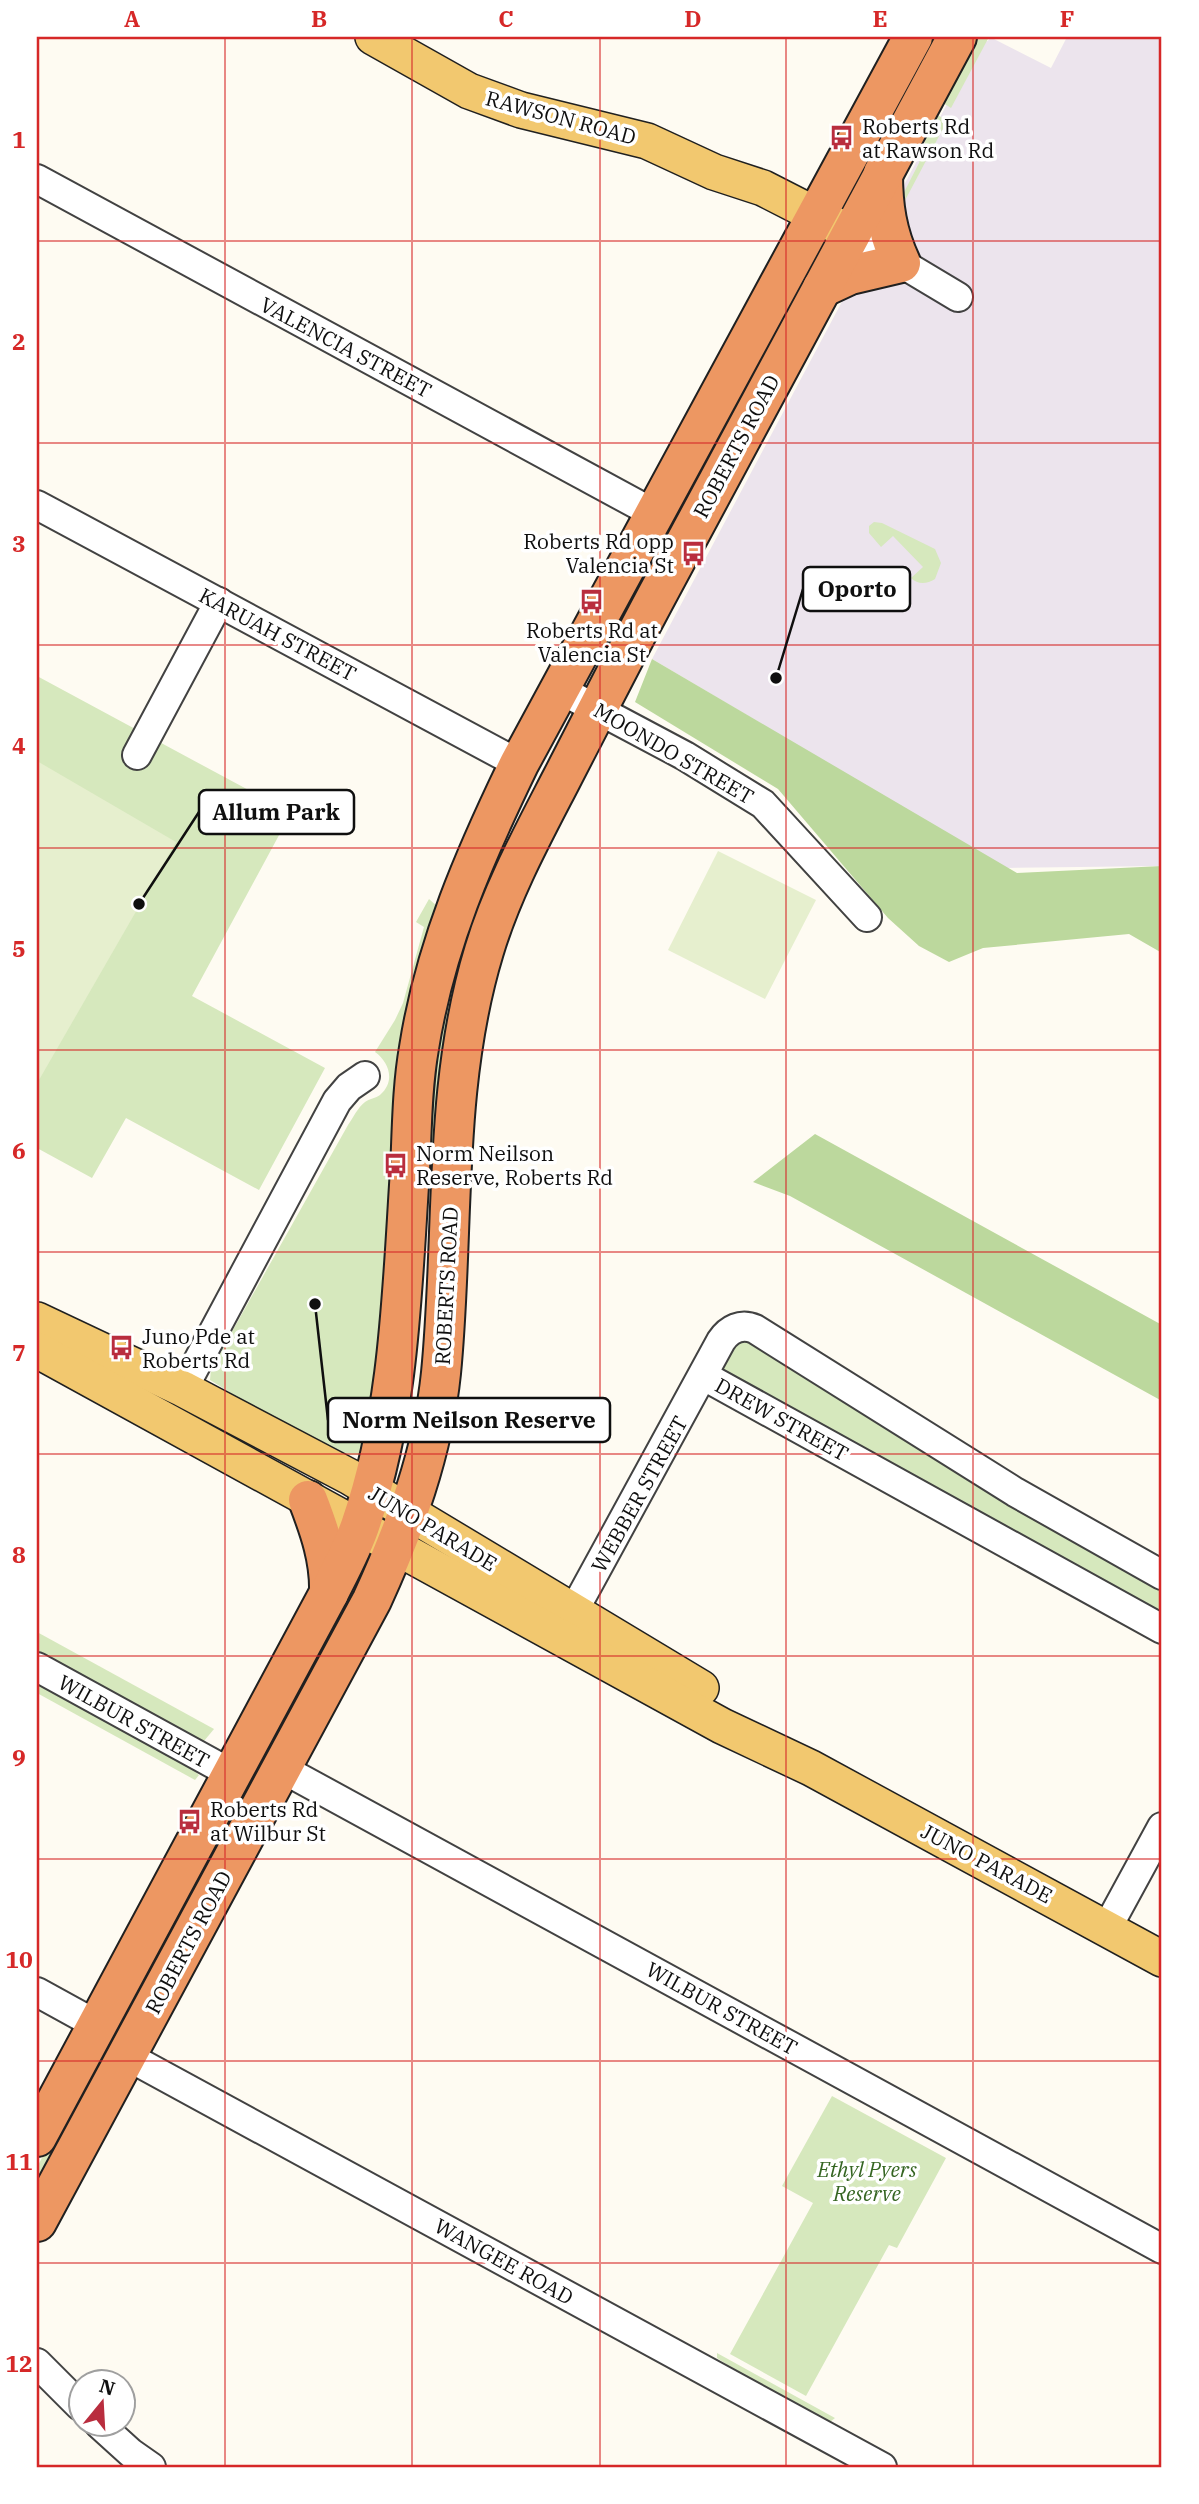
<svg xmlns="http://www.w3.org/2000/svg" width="1199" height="2504" viewBox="0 0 1199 2504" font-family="'IBM Plex Serif',serif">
	<rect width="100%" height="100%" fill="#fefbf2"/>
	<!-- industrial -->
	<path fill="#ece4ed" d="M990 37 1051 68 1067 37H1162V866L1005 868 652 659 980 42 988 41Z"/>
	<!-- green -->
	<g fill="#d6e8bd">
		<path d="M971 37H989L951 108 937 99Z"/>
		<path d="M933 112 947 121 901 208 898 204 919 163Z"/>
		<path d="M676 520 596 672 602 645 658 540Z"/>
		<path d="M874 522 882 523 935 549 941 563 935 579C927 584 918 585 911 578L923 567 893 536 881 547 869 533V526Z"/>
		<path d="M37 676 291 813 192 996 325 1068 259 1190 126 1118 92 1178 37 1148Z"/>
		<path d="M492 870 498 874 435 1149 424 1148 429 1085 456 944Z"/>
		<path d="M429 899 438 907 386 1307 362 1455H345L247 1403 210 1380 211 1369 348 1125C353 1118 358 1107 365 1102 369 1099 376 1098 380 1095 396 1081 389 1062 375 1052L395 1020 403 1003 424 927 416 922Z"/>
		<path d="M742 1339 1016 1505 1162 1588V1620L720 1370 726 1353Z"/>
		<path d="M37 1632 214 1729 204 1741 190 1736 37 1652Z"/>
		<path d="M37 1683 191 1768 199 1775 195 1780 37 1693Z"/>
		<path d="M291 1708 295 1710 37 2190V2167L261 1753Z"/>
		<path d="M832 2096 946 2158 897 2248 889 2245 806 2396 730 2354 813 2203 782 2186Z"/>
		<path d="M717 2353 835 2418 830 2422 741 2380 737 2371 717 2358Z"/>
	</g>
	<!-- forest -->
	<g fill="#bcd89d">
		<path d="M652 659 1017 873 1162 866V953L1129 934 983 948 949 962 919 946 888 918 778 789 635 702Z"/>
		<path d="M815 1134 1162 1325V1401L790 1196 753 1182Z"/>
	</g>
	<!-- pitch -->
	<g fill="#e6efce">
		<path d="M37 761 176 842 39 1080 37 1079Z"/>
		<path d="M718 851 816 900 765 999 668 950Z"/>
	</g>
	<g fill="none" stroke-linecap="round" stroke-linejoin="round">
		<defs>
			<g id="minor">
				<path d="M37 179 655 514"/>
				<path d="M851 233 958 297"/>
				<path d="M37 505 519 764"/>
				<path d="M559 689 685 756 763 804 867 917"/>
				<path d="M137 755 219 602"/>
				<path d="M704 1376 1162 1629"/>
				<path d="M183 1389 337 1101 349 1087 365 1076"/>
				<path d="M573 1612 721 1341C729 1329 741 1323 755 1329L1015 1492 1162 1575"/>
				<path d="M37 1667 232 1774"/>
				<path d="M281 1768 1162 2249"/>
				<path d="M1107 1928 1162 1827"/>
				<path d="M37 1992 97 2025"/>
				<path d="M127 2056 882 2467"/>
				<path d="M37 2363 80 2406"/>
				<path d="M99 2424 131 2453 151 2467"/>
			</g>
			<g id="major">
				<path d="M373 37 469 91 521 110 647 141 714 172 763 188 851 233"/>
				<path d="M37 1320 183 1389 350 1477 701 1688"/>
				<path d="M37 1350 722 1726 811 1768 1162 1959"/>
			</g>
			<g id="highway">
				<path d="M822 288 850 275 901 263C887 233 883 206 883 173"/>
				<path d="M308 1500C320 1531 330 1560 329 1593"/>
				<path d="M37 2137 329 1593C340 1571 352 1549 360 1526 400 1410 402 1290 410 1170 412 1129 412 1088 419 1048 435 946 475 855 519 764L913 37"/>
				<path d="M37 2222 372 1600C405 1528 433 1452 441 1373 455 1232 442 1089 484 951 502 891 532 836 561 780 592 720 623 659 655 599 755 411 856 224 957 37"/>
			</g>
		</defs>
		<!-- minor casing -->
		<use href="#minor" stroke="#424242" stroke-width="32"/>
		<!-- major casing -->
		<use href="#major" stroke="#202020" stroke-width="38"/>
		<!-- highway casing -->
		<use href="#highway" stroke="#202020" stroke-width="42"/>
		<!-- minor -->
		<use href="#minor" stroke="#fff" stroke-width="28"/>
		<!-- major -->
		<use href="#major" stroke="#f2c86f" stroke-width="35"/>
		<!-- highway -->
		<use href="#highway" stroke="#ed9762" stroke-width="38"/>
	</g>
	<!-- grid -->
	<path fill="none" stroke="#d62828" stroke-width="2" stroke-opacity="0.55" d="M225 37V2467M412 37V2467M600 37V2467M786 37V2467M973 37V2467M37 241H1162M37 443H1162M37 645H1162M37 848H1162M37 1050H1162M37 1252H1162M37 1454H1162M37 1656H1162M37 1859H1162M37 2061H1162M37 2263H1162"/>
	<!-- icons -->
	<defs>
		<symbol id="bus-bare" viewBox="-9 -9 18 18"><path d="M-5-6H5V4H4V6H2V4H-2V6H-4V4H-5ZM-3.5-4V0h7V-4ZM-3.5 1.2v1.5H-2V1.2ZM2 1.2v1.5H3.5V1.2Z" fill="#b92d3e" stroke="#fff" stroke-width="2.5" paint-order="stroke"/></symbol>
	</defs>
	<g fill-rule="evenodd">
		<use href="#bus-bare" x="824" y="120" width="35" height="35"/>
		<use href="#bus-bare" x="676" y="536" width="35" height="35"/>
		<use href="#bus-bare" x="574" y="584" width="35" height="35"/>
		<use href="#bus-bare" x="378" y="1148" width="35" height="35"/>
		<use href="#bus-bare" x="104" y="1330" width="35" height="35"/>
		<use href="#bus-bare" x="172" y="1804" width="35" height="35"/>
	</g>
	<g text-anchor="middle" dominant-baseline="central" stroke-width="7" stroke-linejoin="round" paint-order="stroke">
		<!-- street labels -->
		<g font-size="21" fill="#0f0f0f" stroke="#fff">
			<text transform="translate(561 117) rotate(15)">RAWSON ROAD</text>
			<text transform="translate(346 347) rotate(28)">VALENCIA STREET</text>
			<text transform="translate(736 446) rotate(-62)">ROBERTS ROAD</text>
			<text transform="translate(278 634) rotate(28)">KARUAH STREET</text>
			<text transform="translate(674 753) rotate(30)">MOONDO STREET</text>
			<text transform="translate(446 1286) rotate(-87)">ROBERTS ROAD</text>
			<text transform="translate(782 1419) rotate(29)">DREW STREET</text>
			<text transform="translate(639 1494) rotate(-61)">WEBBER STREET</text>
			<text transform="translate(433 1528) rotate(31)">JUNO PARADE</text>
			<text transform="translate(134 1721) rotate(29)">WILBUR STREET</text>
			<text transform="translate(987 1863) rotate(28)">JUNO PARADE</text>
			<text transform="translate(188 1942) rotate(-62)">ROBERTS ROAD</text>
			<text transform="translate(722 2008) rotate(29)">WILBUR STREET</text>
			<text transform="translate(504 2261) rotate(29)">WANGEE ROAD</text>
		</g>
		<!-- poi labels -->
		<g font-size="21" fill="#0f0f0f" stroke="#fff" text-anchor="start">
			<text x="862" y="126">Roberts Rd<tspan x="862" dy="24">at Rawson Rd</tspan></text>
			<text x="674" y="541" text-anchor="end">Roberts Rd opp<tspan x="674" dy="24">Valencia St</tspan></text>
			<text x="592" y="630" text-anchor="middle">Roberts Rd at<tspan x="592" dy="24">Valencia St</tspan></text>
			<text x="416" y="1153">Norm Neilson<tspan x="416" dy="24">Reserve, Roberts Rd</tspan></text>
			<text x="142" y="1336">Juno Pde at<tspan x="142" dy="24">Roberts Rd</tspan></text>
			<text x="210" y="1809">Roberts Rd<tspan x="210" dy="24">at Wilbur St</tspan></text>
		</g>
		<!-- park labels -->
		<g font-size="21" font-style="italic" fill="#356522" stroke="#fff">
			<text x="867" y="2169">Ethyl Pyers<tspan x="867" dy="24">Reserve</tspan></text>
		</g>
	</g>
	<!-- callouts -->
	<path fill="none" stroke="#0f0f0f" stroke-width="2.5" d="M776 678L803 589M139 904L199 812M315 1304L328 1420"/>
	<g fill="#0f0f0f" stroke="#fff" stroke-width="2.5">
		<circle cx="776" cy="678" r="7"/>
		<circle cx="139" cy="904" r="7"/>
		<circle cx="315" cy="1304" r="7"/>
	</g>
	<g fill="#fff" stroke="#0f0f0f" stroke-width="2.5">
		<rect x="803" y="567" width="107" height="44" rx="7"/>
		<rect x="199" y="790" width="155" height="44" rx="7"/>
		<rect x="328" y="1398" width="282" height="44" rx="7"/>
	</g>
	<g font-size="23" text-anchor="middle" font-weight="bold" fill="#0f0f0f">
		<text x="857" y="597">Oporto</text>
		<text x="276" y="820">Allum Park</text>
		<text x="469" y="1428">Norm Neilson Reserve</text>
	</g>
	<!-- border -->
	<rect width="1199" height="2504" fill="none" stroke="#ffffff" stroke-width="77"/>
	<!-- north arrow -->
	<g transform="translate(102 2403) rotate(18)"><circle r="33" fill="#ffffff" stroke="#9f9f9f" stroke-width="2"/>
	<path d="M0-5L12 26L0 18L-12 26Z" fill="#b92d3e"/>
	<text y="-10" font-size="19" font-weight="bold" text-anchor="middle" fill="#0f0f0f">N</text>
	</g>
	<rect x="38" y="38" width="1122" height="2428" fill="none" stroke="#d62828" stroke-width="2.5"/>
	<g font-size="23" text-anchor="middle" font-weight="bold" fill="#d62828">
		<text x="132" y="27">A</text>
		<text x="319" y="27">B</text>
		<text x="506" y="27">C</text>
		<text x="693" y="27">D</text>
		<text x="880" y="27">E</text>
		<text x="1067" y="27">F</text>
		<text x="19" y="148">1</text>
		<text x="19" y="350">2</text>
		<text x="19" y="552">3</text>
		<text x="19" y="754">4</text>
		<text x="19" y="957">5</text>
		<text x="19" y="1159">6</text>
		<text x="19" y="1361">7</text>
		<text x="19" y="1563">8</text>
		<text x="19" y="1766">9</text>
		<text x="19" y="1968">10</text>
		<text x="19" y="2170">11</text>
		<text x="19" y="2372">12</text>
	</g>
</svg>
